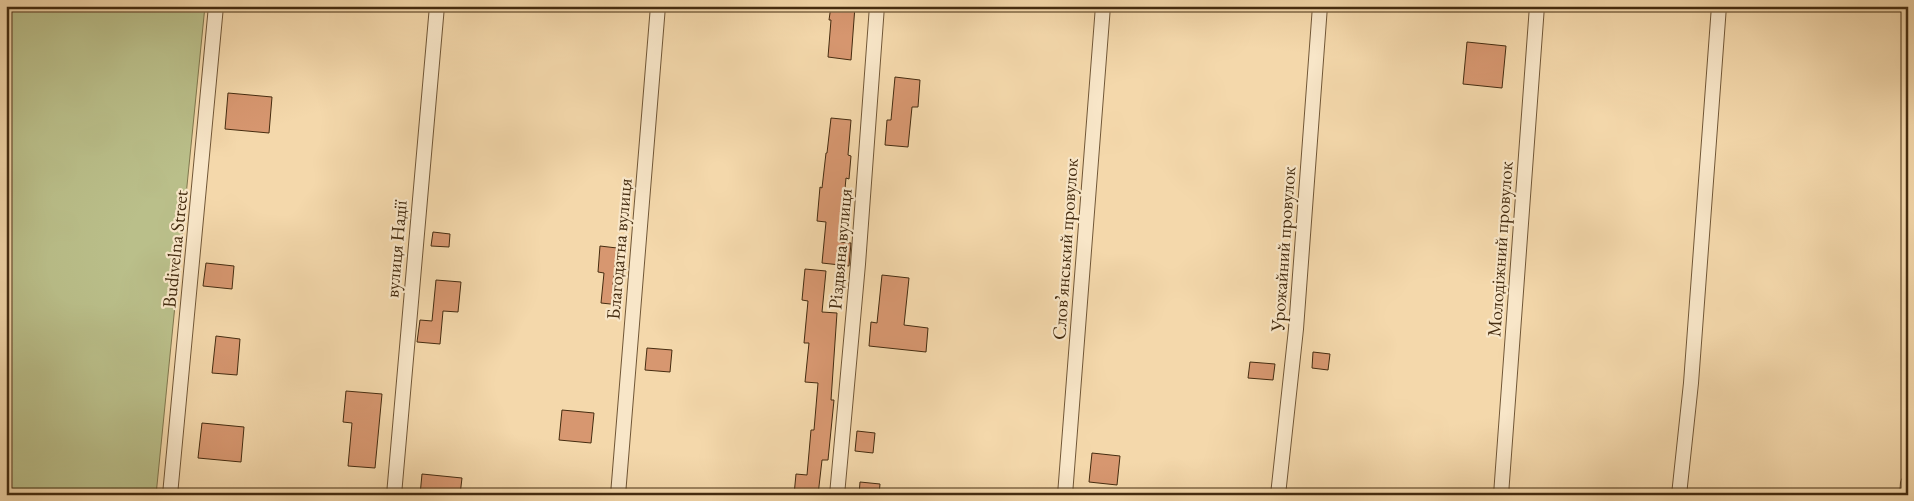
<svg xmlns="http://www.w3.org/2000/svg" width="1914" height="501" viewBox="0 0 1914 501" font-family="'EB Garamond',serif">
	<rect width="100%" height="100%" fill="#f4d8ab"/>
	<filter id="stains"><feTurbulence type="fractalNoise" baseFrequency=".004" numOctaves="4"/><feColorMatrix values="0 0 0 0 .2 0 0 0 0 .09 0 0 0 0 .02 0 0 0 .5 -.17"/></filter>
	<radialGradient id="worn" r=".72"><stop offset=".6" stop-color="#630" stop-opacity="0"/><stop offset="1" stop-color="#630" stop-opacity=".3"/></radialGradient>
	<!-- green -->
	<path fill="#babf8a" stroke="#80764d" d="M6 6H205L156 495H6Z"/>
	<!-- building -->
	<g fill="#d79770" stroke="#452c10">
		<path d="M831 6H855L851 60 828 57 831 20H829Z"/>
		<path d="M1467 42 1506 46 1502 88 1463 84Z"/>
		<path d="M895 77 920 80 918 107H912L908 147 885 145 887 120H891Z"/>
		<path d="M228 93 272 97 269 133 225 129Z"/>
		<path d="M831 118 851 120 848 155 851 156 849 179 846 178 840 242 851 243 849 266 822 263 826 222 817 221 820 187 822 188 826 153H827Z"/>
		<path d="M433 232 450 234 449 247 431 246Z"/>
		<path d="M600 246 617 248 613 285 622 286 620 305 601 303 604 273 598 272Z"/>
		<path d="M206 263 234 266 232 289 203 286Z"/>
		<path d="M805 269 826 271 822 312 837 313 831 400H834L828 460H822L818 495H794L796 474 807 475 811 430H814L818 383 805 382 809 343H804L808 301 802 300Z"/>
		<path d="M882 275 909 278 904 325 928 328 926 352 869 346 871 322 877 323Z"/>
		<path d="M436 280 461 282 458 312 443 311 440 344 417 342 420 320 432 321Z"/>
		<path d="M216 336 240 339 237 375 212 373Z"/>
		<path d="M647 348 672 350 670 372 645 370Z"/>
		<path d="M1313 352 1330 354 1328 370 1312 368Z"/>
		<path d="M1250 362 1275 364 1273 380 1248 378Z"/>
		<path d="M346 391 382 394 375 468 348 466 352 423 343 422Z"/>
		<path d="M562 410 594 413 591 443 559 440Z"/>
		<path d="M202 423 244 427 241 462 198 458Z"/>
		<path d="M857 431 875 433 873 453 855 451Z"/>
		<path d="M1092 453 1120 456 1117 485 1089 482Z"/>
		<path d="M422 474 462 478 460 495H420Z"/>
		<path d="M860 482 880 484 879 495H859Z"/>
	</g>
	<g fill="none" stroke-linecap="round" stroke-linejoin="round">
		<defs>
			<g id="minor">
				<path d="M170 495 216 6"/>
				<path d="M394 495 437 6"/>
				<path d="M618 495 658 6"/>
				<path d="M837 495 858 264 877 6"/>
				<path d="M1065 495 1103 6"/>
				<path d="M1278 495 1296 329 1320 6"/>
				<path d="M1501 495 1537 6"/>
				<path d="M1679 495 1691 383 1719 6"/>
				<path d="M1907 495 1908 483"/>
			</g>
		</defs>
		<!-- minor casing -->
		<use href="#minor" stroke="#715737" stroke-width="16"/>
		<!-- minor -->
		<use href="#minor" stroke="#f8e6c8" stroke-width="14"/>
	</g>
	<g text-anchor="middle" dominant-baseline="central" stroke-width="4.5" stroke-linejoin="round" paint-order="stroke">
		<!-- street labels -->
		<g font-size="19" fill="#452c10" stroke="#f8e6c8">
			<text transform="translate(175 249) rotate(-84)">Budivelna Street</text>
			<text transform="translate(396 249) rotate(-85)">вулиця Надії</text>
			<text transform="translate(619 249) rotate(-85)">Благодатна вулиця</text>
			<text transform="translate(840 249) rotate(-85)">Різдвяна вулиця</text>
			<text transform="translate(1065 249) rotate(-86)">Словʼянський провулок</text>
			<text transform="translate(1283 249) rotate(-86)">Урожайний провулок</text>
			<text transform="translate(1500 249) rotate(-86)">Молодіжний провулок</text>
		</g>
	</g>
	<!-- margin -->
	<rect width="1914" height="501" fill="none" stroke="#f4d8ab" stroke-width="25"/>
	<rect x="8" y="8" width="1899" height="486" fill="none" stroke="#452c10" stroke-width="2.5"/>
	<rect x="12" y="12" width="1889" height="476" fill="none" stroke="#452c10"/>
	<rect width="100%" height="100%" filter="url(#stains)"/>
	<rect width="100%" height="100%" fill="url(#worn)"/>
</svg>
